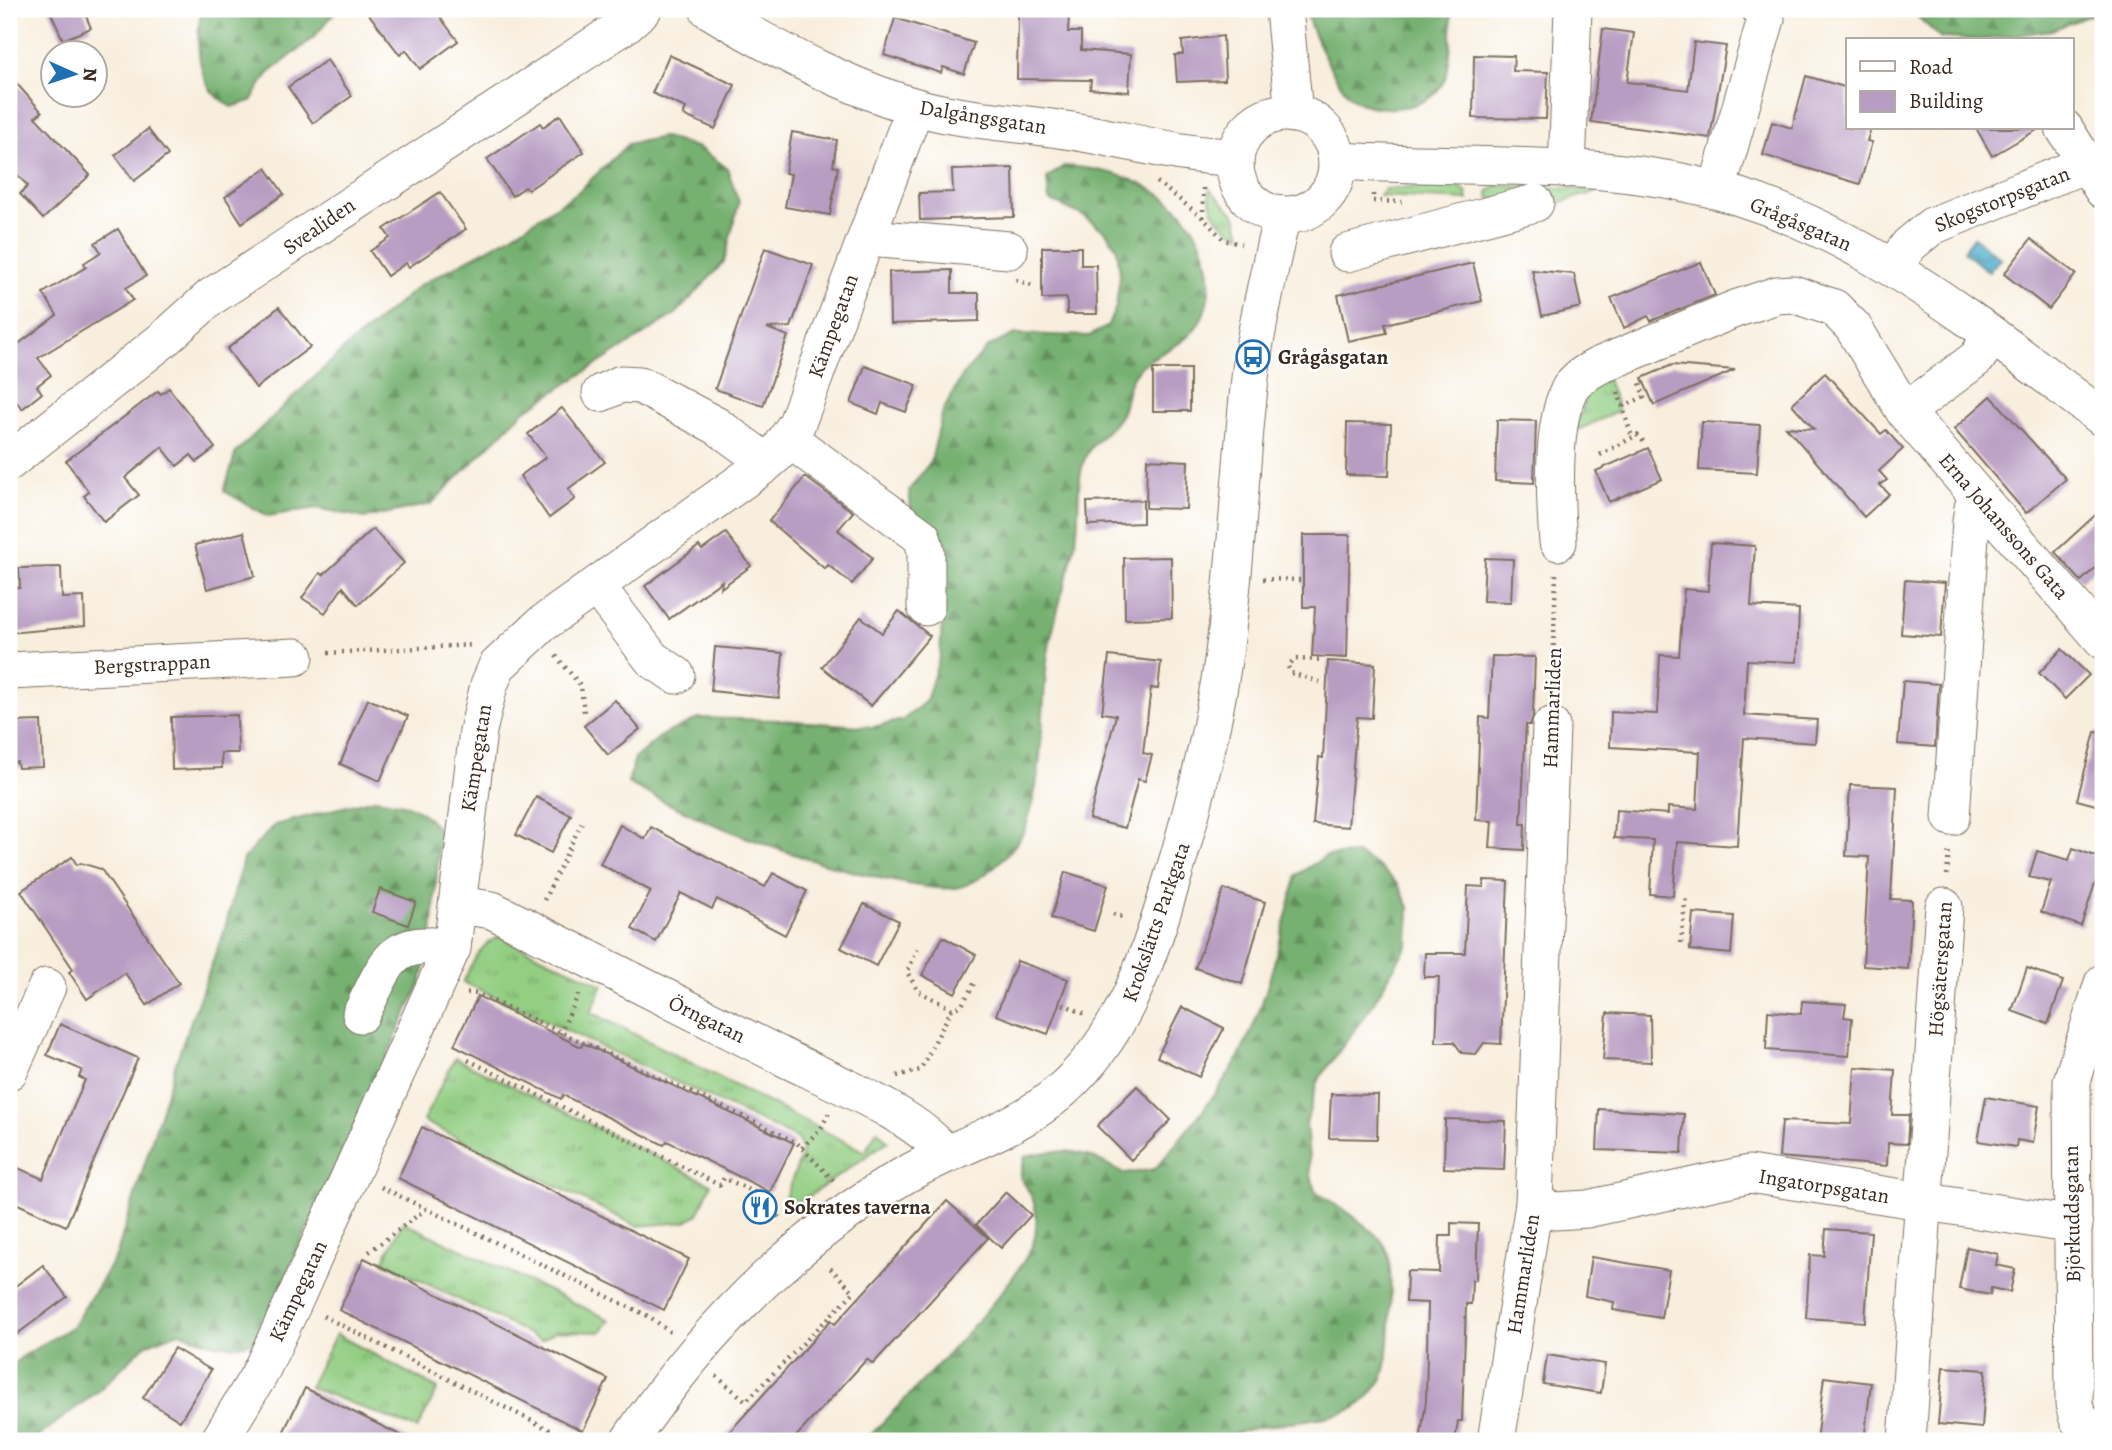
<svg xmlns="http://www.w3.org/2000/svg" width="2112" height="1450" viewBox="0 0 2112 1450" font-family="Alegreya,serif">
	<defs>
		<pattern id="grass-tufts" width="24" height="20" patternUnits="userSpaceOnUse" patternTransform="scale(1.75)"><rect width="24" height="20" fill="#93ce83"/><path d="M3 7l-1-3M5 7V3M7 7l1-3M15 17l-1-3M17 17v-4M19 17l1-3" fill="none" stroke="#79a76b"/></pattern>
		<pattern id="forest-firs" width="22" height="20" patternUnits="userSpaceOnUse" patternTransform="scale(1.75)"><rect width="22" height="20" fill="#76b171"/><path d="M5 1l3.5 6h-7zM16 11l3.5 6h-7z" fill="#62905c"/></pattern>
		<pattern id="water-waves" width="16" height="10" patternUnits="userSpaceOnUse" patternTransform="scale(1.75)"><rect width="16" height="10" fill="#49aac8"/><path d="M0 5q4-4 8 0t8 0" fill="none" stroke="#3e8ba2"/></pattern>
	</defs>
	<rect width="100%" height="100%" fill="#fff"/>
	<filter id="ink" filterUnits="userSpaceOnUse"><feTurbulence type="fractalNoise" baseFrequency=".0143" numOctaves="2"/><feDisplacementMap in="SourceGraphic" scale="14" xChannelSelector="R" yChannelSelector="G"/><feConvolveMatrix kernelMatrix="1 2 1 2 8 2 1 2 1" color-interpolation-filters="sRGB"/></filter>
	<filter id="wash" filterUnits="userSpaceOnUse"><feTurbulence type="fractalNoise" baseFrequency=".00686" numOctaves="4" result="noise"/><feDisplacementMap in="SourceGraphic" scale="28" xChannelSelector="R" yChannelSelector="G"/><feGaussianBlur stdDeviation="1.57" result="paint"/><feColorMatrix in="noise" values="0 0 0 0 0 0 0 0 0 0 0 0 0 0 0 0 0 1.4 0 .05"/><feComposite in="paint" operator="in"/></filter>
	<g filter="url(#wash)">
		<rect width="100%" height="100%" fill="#f8eedd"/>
		<!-- grass -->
		<g fill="url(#grass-tufts)" stroke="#677c50" stroke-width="2">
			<path d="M1457 185 1466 192 1468 200 1379 196 1385 189Z"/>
			<path d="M1497 185 1602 190 1558 203 1490 199 1488 192Z"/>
			<path d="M1209 188 1236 216 1241 235C1219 227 1209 211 1209 188Z"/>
			<path d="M1606 377 1619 411 1573 432 1587 394Z"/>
			<path d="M500 937 603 985 591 1012 865 1152 877 1130 888 1141 798 1204 781 1208 802 1154 798 1139 463 982C472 965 480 942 500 937Z"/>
			<path d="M455 1058 711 1184 698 1214 684 1222 637 1226 423 1121Z"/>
			<path d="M403 1222 610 1320 601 1332 556 1331 541 1340 383 1262Z"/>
			<path d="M336 1334 438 1389 417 1429 309 1387Z"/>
		</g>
		<!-- forest -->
		<g fill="url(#forest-firs)" stroke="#586e48" stroke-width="2">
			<path d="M202 9H338L313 38 268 74 251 101 232 107C226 103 218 99 214 94 196 74 196 33 202 9Z"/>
			<path d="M1306 9H1451C1452 24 1451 65 1445 79 1431 110 1385 114 1358 102 1340 94 1309 29 1306 9Z"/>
			<path d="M1909 9H2103V10L2052 30 1981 40 1941 38Z"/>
			<path d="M663 137 699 148 727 168 739 202 724 262 677 313 523 412 431 504 365 518 317 508 268 516 224 491 236 452 345 348 420 285 506 239 578 192 628 144Z"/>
			<path d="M1064 166C1123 169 1190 194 1206 258 1214 289 1208 323 1181 342 1165 353 1148 357 1135 373 1126 384 1127 402 1121 414 1113 429 1096 438 1088 452 1074 477 1081 512 1076 539 1068 580 1052 619 1047 661 1041 714 1044 772 1027 823 1020 847 981 885 955 888 931 890 904 883 880 878 792 858 708 826 628 783L635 758 662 735 699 718 781 720 873 727 903 720 926 701 940 656 943 604 911 510 909 490 931 461 943 411 962 376 988 347 1015 334 1089 336 1107 327 1116 307 1120 274 1117 248 1106 232 1080 214 1049 200 1047 178Z"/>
			<path d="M374 799C406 803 420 805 440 832L432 936 421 982 256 1341C226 1351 209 1343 179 1332L145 1345 98 1391 32 1441H9V1370L20 1358 73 1326 116 1256 177 1059 225 928 243 859 275 825Z"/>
			<path d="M1357 854 1378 866 1398 884 1409 907 1408 944 1371 1007 1317 1082 1306 1124 1310 1171 1315 1191C1331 1202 1379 1231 1386 1248 1394 1267 1391 1356 1383 1376 1380 1384 1363 1404 1355 1408 1320 1424 1247 1421 1221 1441H865C900 1403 1028 1278 1035 1236 1039 1210 1035 1199 1020 1177L1025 1156C1068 1146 1087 1151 1124 1174L1155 1169C1184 1134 1215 1098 1238 1058 1269 1002 1280 935 1297 875L1326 856Z"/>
		</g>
		<!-- water -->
		<path fill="url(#water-waves)" stroke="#426a73" stroke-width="2" d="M1974 237 2000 258 1989 272 1963 251Z"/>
		<g id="blocks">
			<!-- building -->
			<g fill="#b89dc2">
				<path d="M49 9H83L91 28 63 40Z"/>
				<path d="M365 9H434L458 41 420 69 406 50 400 55Z"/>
				<path d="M1018 14 1069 15 1068 32H1081V50L1131 54 1129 92 1090 89 1091 80 1017 79Z"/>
				<path d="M895 18 974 43 964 74 943 67 941 73 884 55Z"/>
				<path d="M1603 29 1634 33 1627 82 1688 90 1694 42 1726 46 1710 138 1591 122Z"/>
				<path d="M1223 36 1225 80 1177 82 1175 55 1183 54 1182 41Z"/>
				<path d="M669 55 735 85 715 129 683 115 686 108 652 93Z"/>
				<path d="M1474 55 1514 56 1513 71 1548 72 1546 119 1473 118Z"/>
				<path d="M327 60 352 96 313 123 288 87Z"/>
				<path d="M9 75 42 112 35 117 90 175 43 219 20 194 28 186 9 166V149L16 142 9 133Z"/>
				<path d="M1806 76 1848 88V128H1871L1867 141 1872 142 1860 184 1763 155 1772 122 1792 128Z"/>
				<path d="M560 115 584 152 528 190 525 187 512 196 487 159 540 123 543 127Z"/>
				<path d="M1976 128H2040L1992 156Z"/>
				<path d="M148 129 168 155 134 181 115 155Z"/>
				<path d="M792 132 837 140 833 166 838 167 830 215 785 207 791 174 785 173Z"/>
				<path d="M266 168 284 194 242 223 225 197Z"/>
				<path d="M1013 168 1014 217 920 220 919 193 953 192 952 170Z"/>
				<path d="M440 192 466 229 409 267 406 263 387 276 370 251 390 238 384 229Z"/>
				<path d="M118 229 146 276 126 288 133 300 38 358 51 375 37 386 42 393 22 409 9 391V351L57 315 43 293 86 267 84 263 101 252 95 243Z"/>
				<path d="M2031 239 2076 274 2049 309 2004 274Z"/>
				<path d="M1042 247H1081V265H1096L1097 314H1067V298L1042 299Z"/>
				<path d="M765 248 813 265 791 327 767 328 788 336 763 406 715 389Z"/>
				<path d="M1701 262 1715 295 1651 321 1648 316 1624 328 1611 298Z"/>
				<path d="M1473 263 1482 301 1385 324 1387 333 1348 341 1338 295Z"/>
				<path d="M952 270V293H979V321L890 324 889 272Z"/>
				<path d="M1532 270 1574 274 1581 307 1542 316Z"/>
				<path d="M279 307 310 347 256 388 227 349Z"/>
				<path d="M1672 365 1735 370 1654 405 1642 378Z"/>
				<path d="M865 366 917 385 906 412 882 403 878 414 851 403Z"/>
				<rect x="1153" y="369" width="37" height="42"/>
				<path d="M1825 373 1881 434 1886 430 1903 449 1879 471 1887 480 1880 485 1889 494 1864 517 1786 427 1814 429 1792 404Z"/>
				<path d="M169 388 215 448 197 462 191 455 177 466 162 447 125 478 139 495 104 522 84 496 89 492 66 461 158 391 161 394Z"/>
				<path d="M1991 396 2066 479 2026 513 1954 429Z"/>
				<path d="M562 408 605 462 568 489 575 499 549 518 520 476 546 457 528 434Z"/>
				<path d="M1497 420 1536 421 1534 483 1495 481Z"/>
				<path d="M1702 422 1760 425 1757 473 1699 470Z"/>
				<path d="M1347 423 1391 424 1389 476 1346 475Z"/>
				<path d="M1648 448 1662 479 1609 502 1596 471Z"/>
				<path d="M1147 459 1188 461 1186 509 1146 508Z"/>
				<path d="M805 477 853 512 838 530 873 558 852 584 828 565 825 569 769 521Z"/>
				<path d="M1143 500V523L1088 525 1087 502Z"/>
				<path d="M2103 508V561L2081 581 2055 552Z"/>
				<path d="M373 529 404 563 358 605 343 587 325 613 302 598 320 573 323 575Z"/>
				<path d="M244 532 255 576 207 589 195 545Z"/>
				<path d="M726 533 751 566 721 588 722 581 669 619 645 586 699 546 702 550Z"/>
				<path d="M1303 535H1350L1347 658 1312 656 1315 607H1303Z"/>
				<path d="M1711 543 1755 546 1751 606 1799 609 1797 662 1747 660 1744 715 1817 720 1815 743 1744 738 1737 846 1677 842 1673 896 1650 894 1653 840 1614 838 1616 810 1668 814V807L1697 809 1700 752 1610 747 1611 712 1657 714 1660 655 1679 656 1684 589 1708 591Z"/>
				<path d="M1171 557 1172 618 1125 619 1124 558Z"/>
				<path d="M1485 558 1513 559 1511 602 1483 601Z"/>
				<path d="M61 567 62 598 84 597 85 626 9 633V588H20L19 568Z"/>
				<path d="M1905 580 1945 583 1941 637 1901 634Z"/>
				<path d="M899 611 930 636 871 706 822 667 861 617 882 633Z"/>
				<path d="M715 647 783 653 779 698 711 691Z"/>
				<path d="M2062 649 2089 675 2065 699 2039 673Z"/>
				<path d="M1109 656 1161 662 1158 689 1151 688 1143 753 1152 755 1145 781 1138 779 1125 828 1089 819 1116 715 1102 713Z"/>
				<path d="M1492 656 1535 657 1533 716 1530 725H1526L1521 824H1525L1524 850 1490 848 1492 821 1476 820 1480 717 1489 718Z"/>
				<path d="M1328 661 1375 664 1372 718 1357 717 1348 827 1313 824 1319 757 1323 758Z"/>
				<path d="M1903 681 1939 684 1935 747 1898 744Z"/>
				<path d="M368 699 408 716 380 781 340 764Z"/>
				<path d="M615 700 640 729 608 755 584 726Z"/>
				<path d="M237 715 238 753H221L222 768 172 770 171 717Z"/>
				<path d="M41 721 43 767 18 768 17 762 9 763V722Z"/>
				<path d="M2095 732 2103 733V807L2077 800Z"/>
				<path d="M1850 785 1897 787 1891 899 1912 900 1908 969 1863 966 1869 857 1846 856Z"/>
				<path d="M536 797 571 815 551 853 516 835Z"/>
				<path d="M620 825 645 839 651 827 765 887 773 873 807 891 785 935 717 899 712 909 681 893 656 942 632 929 651 891 600 864Z"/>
				<path d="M2073 848 2103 859 2081 926 2041 912 2051 882 2029 877 2037 851 2069 860Z"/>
				<path d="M72 857 77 865 81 863 101 869 179 983 147 1005 125 973 87 999 69 972 73 969 21 891Z"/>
				<path d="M1065 872 1108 885 1094 931 1051 918Z"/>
				<path d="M1484 880 1508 881 1501 1044 1484 1043 1476 1054 1462 1053 1454 1042H1436L1439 977H1424L1425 953H1465L1468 886 1484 887Z"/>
				<path d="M380 889 416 902 408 925 372 912Z"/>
				<path d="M1224 889 1265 902 1242 984 1195 968Z"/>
				<path d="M864 904 899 921 876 966 841 948Z"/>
				<path d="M1693 913 1734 916 1731 954 1690 950Z"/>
				<path d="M943 937 976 955 955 993 922 975Z"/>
				<path d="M1017 961 1068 979 1048 1034 996 1015Z"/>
				<path d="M2027 968 2063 981 2048 1024 2012 1011Z"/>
				<path d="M478 996 581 1047 583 1043 794 1143 770 1192 667 1141 664 1145 563 1095 561 1099 454 1045Z"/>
				<path d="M1802 1001 1846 1004 1844 1017 1852 1018 1849 1056 1766 1050 1768 1011 1801 1014Z"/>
				<path d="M1182 1007 1224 1028 1199 1077 1157 1057Z"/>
				<path d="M1607 1013 1650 1015 1651 1062 1603 1060Z"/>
				<path d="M60 1024 138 1058 66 1226 9 1200V1164L43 1179 85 1080 79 1077 82 1070 47 1055Z"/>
				<path d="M1855 1067 1895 1070 1892 1115H1909L1907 1144 1888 1143 1887 1166 1779 1157 1782 1121 1851 1124Z"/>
				<path d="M1137 1086 1171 1120 1131 1160 1097 1126Z"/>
				<path d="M1331 1094 1378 1095 1377 1139 1329 1138Z"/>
				<path d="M1986 1097 2039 1106 2033 1143 2017 1140 2016 1147 1978 1141Z"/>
				<path d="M1599 1109 1684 1114 1682 1153 1597 1150Z"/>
				<path d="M1445 1119 1506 1121 1504 1170 1444 1168Z"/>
				<path d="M422 1127 689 1259 664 1310 398 1178Z"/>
				<path d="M1006 1192 1031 1215 1001 1248 976 1225Z"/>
				<path d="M947 1201 988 1238 873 1364 867 1359 792 1441H721L831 1320 835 1324Z"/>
				<path d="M1451 1223 1478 1224 1476 1280H1472L1471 1304H1466L1462 1421H1458L1455 1441H1420L1426 1401 1428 1303 1406 1302 1407 1271 1439 1272 1440 1236H1451Z"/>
				<path d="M1826 1229 1871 1232 1865 1322 1806 1318 1810 1255 1824 1256Z"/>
				<path d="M1967 1247 1998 1254 1996 1265 2015 1269 2010 1292 1991 1288 1990 1295 1959 1289Z"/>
				<path d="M1591 1257 1669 1270 1661 1318 1613 1310 1614 1302 1585 1296Z"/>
				<path d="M364 1258 608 1379 583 1431 339 1310Z"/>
				<path d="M43 1265 67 1297 9 1340V1291Z"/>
				<path d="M174 1348 211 1370 180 1421 143 1398Z"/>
				<path d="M1547 1355 1605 1364 1601 1393 1543 1384Z"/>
				<path d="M1943 1367 1986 1370 1982 1428 1938 1424Z"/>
				<path d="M1824 1377 1871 1383 1864 1441H1816Z"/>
				<path d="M305 1388 412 1441H279Z"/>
			</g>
		</g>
	</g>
	<g filter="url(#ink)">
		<use href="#blocks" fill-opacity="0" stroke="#7d6f61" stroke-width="2"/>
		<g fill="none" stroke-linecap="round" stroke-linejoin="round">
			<defs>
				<g id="minor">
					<path d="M708 9C774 49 870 100 946 114 988 122 1030 124 1072 131 1127 140 1180 156 1235 157"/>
					<path d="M1284 9 1294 114"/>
					<circle cx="1286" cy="164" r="51"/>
					<path d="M2064 128 2103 190"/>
					<path d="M1337 161C1451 168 1568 160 1681 182 1843 213 1974 322 2103 418"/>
					<path d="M1567 169 1573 9"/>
					<path d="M1717 190 1766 19 1760 9"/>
					<path d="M868 233 881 239 1009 250"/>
					<path d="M1347 253 1535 203"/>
					<path d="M1892 268 1909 245 1932 226 2086 164"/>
					<path d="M601 393 621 384 640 385 717 426 753 452 763 466"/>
					<path d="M1905 412 1977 358 1992 335"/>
					<path d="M789 439 922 537 926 551V607"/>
					<path d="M9 462 164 339 211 297 625 25 643 9"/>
					<path d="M1558 542C1555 501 1551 427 1569 390 1574 379 1587 372 1598 366L1735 309 1777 295 1793 294 1834 308 1853 327 1905 412 2103 640"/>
					<path d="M597 587 652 659 676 675"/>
					<path d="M9 671 295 657"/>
					<path d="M1951 817 1971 521 1973 508 1981 501"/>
					<path d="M458 905 492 910C590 960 689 1009 787 1059 831 1081 918 1116 945 1154"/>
					<path d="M2103 983 2072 1081 2074 1404 2078 1419 2103 1435"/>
					<path d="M361 1014C387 965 388 937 452 948"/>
					<path d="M9 1071 47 987"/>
					<path d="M1534 1204 1555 1211 1587 1209 1749 1174 2074 1225"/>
					<path d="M219 1441 259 1375 294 1301 452 948 478 731 489 685 497 666 542 624 763 466 777 454 797 423 915 107"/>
					<path d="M629 1441C702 1333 792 1240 905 1175 956 1146 1018 1130 1062 1090 1122 1036 1146 966 1169 890 1190 821 1208 751 1220 680 1237 575 1239 467 1252 361 1259 313 1271 263 1282 215"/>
					<path d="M1496 1441 1534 1204 1551 726"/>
					<path d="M1907 1441 1944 907"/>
				</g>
			</defs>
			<!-- minor casing -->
			<use href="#minor" stroke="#7d6f61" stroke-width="39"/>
			<!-- path -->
			<g stroke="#7d6f61" stroke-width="4.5" stroke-dasharray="2 5" stroke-linecap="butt">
				<path d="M1157 182 1203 218"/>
				<path d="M1203 188V218L1224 240 1241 244"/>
				<path d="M1373 194V201L1402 202"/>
				<path d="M1016 280 1035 286"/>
				<path d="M1618 392 1632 437"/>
				<path d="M1623 406 1644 397 1640 383"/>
				<path d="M1600 455 1637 435 1646 444"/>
				<path d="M1263 579 1302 580"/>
				<path d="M328 653 473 645"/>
				<path d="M556 656 581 686 584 712"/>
				<path d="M1320 682 1291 673 1288 667 1294 659 1323 660"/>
				<path d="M1552 695 1556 574"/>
				<path d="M1947 875 1949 849"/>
				<path d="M544 900 582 822"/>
				<path d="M1113 914 1125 918"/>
				<path d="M1681 943 1686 895"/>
				<path d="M918 949 907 972 918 991 952 1009 962 1005 975 982"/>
				<path d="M467 993 478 994 753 1121 797 1143 835 1182"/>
				<path d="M1063 1004 1085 1014"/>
				<path d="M560 1034 580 991"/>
				<path d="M468 1060 717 1184 720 1185 724 1178 763 1196 782 1221"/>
				<path d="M897 1076 920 1070 952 1009"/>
				<path d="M802 1148 821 1128 829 1113"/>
				<path d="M381 1187 650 1317 670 1332"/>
				<path d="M369 1252 426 1209"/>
				<path d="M323 1316 572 1441"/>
				<path d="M716 1376 746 1401 854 1292 828 1266"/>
			</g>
			<!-- minor -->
			<use href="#minor" stroke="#fff" stroke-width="37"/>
		</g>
	</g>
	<!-- icons -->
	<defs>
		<symbol id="bus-ring" viewBox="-11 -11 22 22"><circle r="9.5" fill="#fff" stroke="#1f6fb2" stroke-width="1.5"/><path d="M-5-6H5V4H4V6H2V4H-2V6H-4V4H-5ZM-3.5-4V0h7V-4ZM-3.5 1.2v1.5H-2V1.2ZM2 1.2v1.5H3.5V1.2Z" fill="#1f6fb2"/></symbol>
		<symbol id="restaurant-ring" viewBox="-11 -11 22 22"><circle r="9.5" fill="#fff" stroke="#1f6fb2" stroke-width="1.5"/><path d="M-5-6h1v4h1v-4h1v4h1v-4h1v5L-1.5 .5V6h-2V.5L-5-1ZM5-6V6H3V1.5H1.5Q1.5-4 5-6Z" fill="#1f6fb2"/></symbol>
	</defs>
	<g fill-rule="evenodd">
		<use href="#bus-ring" x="1234" y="338" width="38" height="38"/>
		<use href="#restaurant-ring" x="741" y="1188" width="38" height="38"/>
	</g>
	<g text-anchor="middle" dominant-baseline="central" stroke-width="5" stroke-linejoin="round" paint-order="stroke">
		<!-- street labels -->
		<g font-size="21" fill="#3b2a1e" stroke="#fff">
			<text transform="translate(983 117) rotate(9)">Dalgångsgatan</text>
			<text transform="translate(2002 199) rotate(-22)">Skogstorpsgatan</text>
			<text transform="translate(1801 224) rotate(23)">Grågåsgatan</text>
			<text transform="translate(319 226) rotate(-35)">Svealiden</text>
			<text transform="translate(833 326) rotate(-70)">Kämpegatan</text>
			<text transform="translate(2004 526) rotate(49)">Erna Johanssons Gata</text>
			<text transform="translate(152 664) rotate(-3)">Bergstrappan</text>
			<text transform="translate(1552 708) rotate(-88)">Hammarliden</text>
			<text transform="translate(476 758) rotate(-81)">Kämpegatan</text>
			<text transform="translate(1156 922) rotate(-71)">Krokslätts Parkgata</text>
			<text transform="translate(1940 969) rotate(-86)">Högsätersgatan</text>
			<text transform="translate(707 1019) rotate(26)">Örngatan</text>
			<text transform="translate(1824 1186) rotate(9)">Ingatorpsgatan</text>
			<text transform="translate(2072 1214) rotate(-91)">Björkuddsgatan</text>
			<text transform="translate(1523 1274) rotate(-81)">Hammarliden</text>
			<text transform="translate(298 1291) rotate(-65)">Kämpegatan</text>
		</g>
		<!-- poi labels -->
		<g font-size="21" font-weight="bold" fill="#3b2a1e" stroke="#fff" text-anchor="start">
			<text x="1278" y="357">Grågåsgatan</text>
			<text x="784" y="1207">Sokrates taverna</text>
		</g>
	</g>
	<!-- margin -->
	<rect width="2112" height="1450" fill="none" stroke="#fff" stroke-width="35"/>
	<!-- legend -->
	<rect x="1846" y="38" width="228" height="91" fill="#ffffff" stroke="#b1aaa5" stroke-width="2"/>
	<rect x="1860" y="61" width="35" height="10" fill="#ffffff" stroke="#b1aaa5" stroke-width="2"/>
	<text x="1909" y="74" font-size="21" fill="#3b2a1e">Road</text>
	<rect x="1860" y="91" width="35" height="21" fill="#b89dc2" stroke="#b1aaa5" stroke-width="2"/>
	<text x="1909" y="108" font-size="21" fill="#3b2a1e">Building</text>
	<!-- north arrow -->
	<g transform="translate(74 74) rotate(93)"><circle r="33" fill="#ffffff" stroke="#b1aaa5" stroke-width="2"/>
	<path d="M0-5L12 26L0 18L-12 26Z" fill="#1f6fb2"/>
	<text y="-10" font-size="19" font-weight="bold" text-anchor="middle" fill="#3b2a1e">N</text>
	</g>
</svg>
